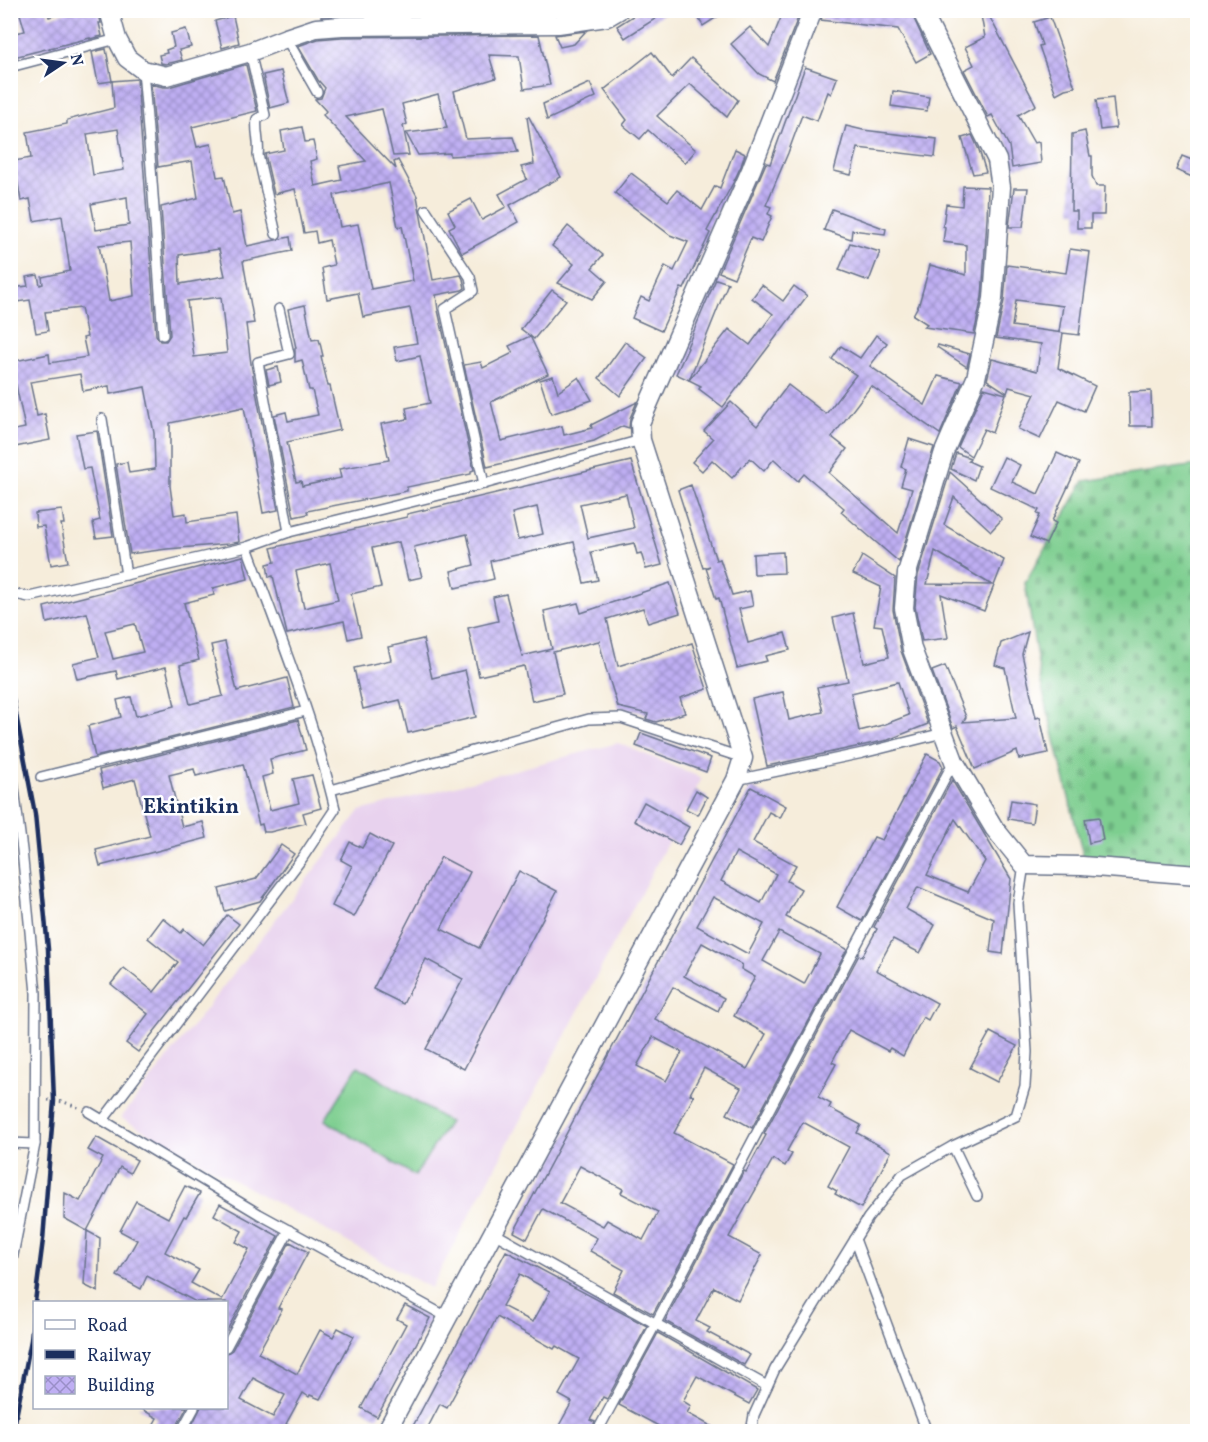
<svg xmlns="http://www.w3.org/2000/svg" width="1208" height="1442" viewBox="0 0 1208 1442" font-family="Vollkorn,serif">
	<defs>
		<pattern id="cemetery-stones" width="16" height="16" patternUnits="userSpaceOnUse" patternTransform="scale(1.5)"><rect width="16" height="16" fill="#7dce8f"/><path d="M2 7V4a2 2 0 0 1 4 0v3zM10 15v-3a2 2 0 0 1 4 0v3z" fill="#6bb17e"/></pattern>
		<pattern id="building-cross-hatch" width="8" height="8" patternUnits="userSpaceOnUse" patternTransform="scale(1.5)"><rect width="8" height="8" fill="#bfaff3"/><path d="M0 0l8 8M0 8l8-8" fill="none" stroke="#9a8fc8"/></pattern>
	</defs>
	<rect width="100%" height="100%" fill="#fff"/>
	<filter id="ink" filterUnits="userSpaceOnUse"><feTurbulence type="fractalNoise" baseFrequency=".0167" numOctaves="2"/><feDisplacementMap in="SourceGraphic" scale="12" xChannelSelector="R" yChannelSelector="G"/><feConvolveMatrix kernelMatrix="1 2 1 2 8 2 1 2 1" color-interpolation-filters="sRGB"/></filter>
	<filter id="wash" filterUnits="userSpaceOnUse"><feTurbulence type="fractalNoise" baseFrequency=".008" numOctaves="4" result="noise"/><feDisplacementMap in="SourceGraphic" scale="24" xChannelSelector="R" yChannelSelector="G"/><feGaussianBlur stdDeviation="1.35" result="paint"/><feColorMatrix in="noise" values="0 0 0 0 0 0 0 0 0 0 0 0 0 0 0 0 0 1.4 0 .05"/><feComposite in="paint" operator="in"/></filter>
	<g filter="url(#wash)">
		<rect width="100%" height="100%" fill="#f6eddb"/>
		<!-- built -->
		<path fill="#e8d2ee" d="M618 743 702 778 431 1288 121 1118 360 811Z"/>
		<!-- grass -->
		<path fill="#7dce8f" stroke="#4c7e76" stroke-width="1.5" d="M358 1066 449 1122 415 1176 325 1120Z"/>
		<!-- cemetery -->
		<path fill="url(#cemetery-stones)" stroke="#4c7e76" stroke-width="1.5" d="M1197 465V868L1084 859 1041 683 1025 583 1084 481Z"/>
		<g id="blocks">
			<!-- building -->
			<g fill="url(#building-cross-hatch)" fill-rule="evenodd">
				<path d="M33 10H47L49 17 73 10H98L101 23H99L102 36 90 39V38L10 58V34L25 31 20 14Z"/>
				<path d="M320 10H533L534 13 342 15 321 16Z"/>
				<path d="M642 10H669L625 38 617 26Z"/>
				<path d="M694 10H728L703 26Z"/>
				<path d="M784 10H801L773 81 759 74 731 44 750 27 769 47Z"/>
				<path d="M824 10H880L902 14 910 10 930 54 916 62 898 29 821 20Z"/>
				<path d="M980 10H986L1036 105 1018 115 1034 143 1039 142 1041 163 1012 168 1009 146 992 115 988 117 964 70 974 65 965 47 985 37Z"/>
				<path d="M233 16 239 43 222 48 215 21Z"/>
				<path d="M1050 17 1075 87 1065 89 1056 94 1039 46 1042 45 1034 22Z"/>
				<path d="M186 29 191 47 179 50 182 60 166 64 161 63 159 55 167 53 166 50 174 47 171 33Z"/>
				<path d="M586 31 574 44 560 47 555 35Z"/>
				<path d="M539 35 550 85 524 89 519 56 489 55 496 78 454 91 466 139 513 137 518 152 450 156V153L418 155 406 133 447 128 438 94 402 104 407 124 403 126 409 155 393 156 382 109 346 117 396 169 394 162 398 160 417 196 433 280 461 275 463 279 465 288 462 290 436 295 438 310 474 470 471 471V474L407 487V491L307 511 308 514 294 517 274 415 286 412 288 421 318 415 312 390H309L302 360 295 362V348H296L288 309 305 305 312 340 319 339 323 356H321L328 386H330L340 430 287 442 296 482 301 481 302 486 341 478 339 469 389 460 381 424 408 419 406 408 430 403 420 356 397 361 394 347 417 343 410 308 363 317 358 293 327 299 322 268 334 265 329 240 317 243 315 231 304 233 295 189 274 194 265 154 284 150 281 131 302 127 305 142 313 141 317 159 310 161 315 186 342 180 339 166 366 161 323 115 326 111 315 99 321 98 325 88 318 80 298 46 318 39 342 37ZM389 183 398 227 402 226 413 281 371 289 358 224 340 227 334 195Z"/>
				<path d="M106 49 112 81 98 83 92 52Z"/>
				<path d="M652 52 672 78 691 58 738 100 727 117 690 84 657 116 696 150 685 163 648 130 640 139 623 125 627 120 604 90Z"/>
				<path d="M244 65H246L257 111 192 127 197 147 211 144 217 177 224 176 232 214 240 212 247 246 290 237 292 251 243 261 254 323 246 324 251 364 278 510 263 513 244 407 170 423V486L174 515 186 513 187 522 236 515 239 542 229 544 167 549 130 554 116 464 127 462 129 473 155 469 154 433 145 387 110 394 109 386 83 391 80 374 30 382 36 410H34H36L37 416 45 414 50 440 10 448V431L25 428 16 385 10 386V362L49 354 50 363 87 357 83 338 87 337 81 308 45 312 48 331 36 333 30 300 10 303V288L28 286 26 277 38 275 40 285 43 284 42 277 70 271 62 216 34 221 30 199 21 201 14 161 31 158 27 132 67 124V120L114 108 112 81 137 79 156 335 160 341H166L170 335 161 207 198 198 192 161 158 167 151 84 163 87H169ZM118 129 124 170 93 175 87 134ZM127 197 129 225 96 230 91 204ZM130 242 134 296 109 301 99 245ZM219 249 225 276 180 284 179 255ZM221 297 227 353 194 357 187 301Z"/>
				<path d="M805 67 837 78 831 94 828 92 817 121 802 115 788 153 766 205 771 207 768 214 772 216 761 242 751 238 734 278 719 272 766 163 770 164Z"/>
				<path d="M281 71 289 103 270 108 263 75Z"/>
				<path d="M590 83 596 97 547 120 543 104Z"/>
				<path d="M893 91 929 97 927 111 891 106Z"/>
				<path d="M1113 98 1116 128 1100 130 1096 100Z"/>
				<path d="M527 117H529L561 177 510 205 519 222 462 253 449 228 455 225 448 211 471 199 482 220 506 207 499 194 527 179 521 167 534 164Z"/>
				<path d="M846 126 863 130 937 139 935 157 858 148 851 175 834 171Z"/>
				<path d="M1085 131 1090 156H1092V176L1096 186H1105L1104 215H1091V228H1077V211H1071L1072 134Z"/>
				<path d="M972 135 979 150 986 172 973 174 962 138Z"/>
				<path d="M735 149 745 154 741 166 733 183 707 231 710 233 684 289 681 288 661 331 632 318 641 297 649 301 665 266 674 271 688 242 670 235 615 193 631 173 668 201 677 190 702 210 715 186 720 188Z"/>
				<path d="M1182 156 1197 162V179L1176 170Z"/>
				<path d="M963 186 988 187 987 219 982 297 974 334 924 327 927 324 913 315 919 304 930 265 966 275V245L943 242 945 227 943 226 946 204 962 206Z"/>
				<path d="M1014 188H1028L1023 227H1009Z"/>
				<path d="M832 209 886 229 885 234 852 230 851 239 824 230Z"/>
				<path d="M568 226 603 255 592 268 607 281 592 299 558 283 574 264 552 246Z"/>
				<path d="M850 243 880 252 869 281 839 270Z"/>
				<path d="M1070 249 1090 252 1079 335 1063 333 1058 368 1095 386 1084 411 1059 400 1040 439 1018 429 1035 394 1009 387 1007 393 987 380 992 359 1037 371 1041 344 996 338 1004 301 1007 265 1066 273ZM1016 300 1063 306 1059 332 1063 333 1012 326Z"/>
				<path d="M716 279 728 283 689 380 676 374 688 348 687 347Z"/>
				<path d="M762 285 783 301 794 286 807 296 723 407 699 389 701 386 689 380 729 329 750 345 773 314 752 298Z"/>
				<path d="M552 290 566 300 534 339 521 329Z"/>
				<path d="M876 335 887 343 870 366 925 405 938 376 962 382 940 434 871 386 832 437 847 449 829 473 898 533 912 489 901 486 906 469 901 467 909 439 934 447 899 562 841 512 844 508 804 474 798 481 774 459 764 471 750 458 732 478 712 460 702 471 692 462 713 439 704 431 731 402 757 426 788 385 826 414 856 375 832 359 841 346 860 358Z"/>
				<path d="M530 336 548 374 491 402 501 441 562 426 564 435 592 428 591 425 637 402 630 418 629 428 623 426 594 441 487 467 464 365 481 362 483 368 513 353 509 346Z"/>
				<path d="M625 342 647 358 620 396 599 378Z"/>
				<path d="M938 345 970 354 967 367 937 347Z"/>
				<path d="M278 367 281 382 269 385 266 370Z"/>
				<path d="M553 376 558 392 579 377 592 400 551 414 540 380Z"/>
				<path d="M984 388 1006 394 992 433 984 429 971 456 958 447Z"/>
				<path d="M1151 391 1152 426H1130L1129 392Z"/>
				<path d="M97 431 113 536 96 538 93 522 100 520 90 468 83 469 76 434Z"/>
				<path d="M956 453 970 458 968 461 979 466 974 480 951 469Z"/>
				<path d="M1057 453 1079 463 1052 521 1056 523 1046 544 1030 537 1040 515 1037 514 1039 510 990 487 1004 457 1020 465 1012 482 1038 494Z"/>
				<path d="M631 461 662 565 646 569 641 553 637 554 634 543 591 552 598 580 584 583 574 542 490 561 494 579 455 588 451 571 474 565 467 534 414 547 422 577 408 580 399 542 372 548 381 587 351 594 361 636 348 639 344 621 287 634 273 576 269 577 267 564 275 562 271 548 407 517V514ZM626 494 634 528 588 538 580 504ZM537 507 543 534 518 540 512 513ZM330 563 338 600 304 608 296 571Z"/>
				<path d="M950 472 1002 519 991 531 954 497 944 525 1004 560 984 611 941 594 948 638 922 641 915 607 918 575ZM935 551 992 585 927 584Z"/>
				<path d="M691 485 716 560 720 559 732 595 750 591 753 606 739 609 748 643 785 633 790 650 765 656 767 661 737 668 719 598 716 599 706 568 710 566 703 568 678 490Z"/>
				<path d="M62 510 64 524H61L68 562 51 565 44 526 36 527 35 513Z"/>
				<path d="M783 552 784 573 754 574 753 554Z"/>
				<path d="M243 556 248 579 213 588 214 595 184 603 199 660 180 665 190 704 223 696 211 645 225 642 237 691 287 678 294 707 95 757 88 726 121 717 117 700 131 697 136 716 175 706 166 667 118 679 116 671 77 679 73 663 99 657 87 613 47 623 44 607ZM135 624 143 652 113 659 105 631Z"/>
				<path d="M862 556 895 578 893 610 901 651 928 724 888 740 767 766 752 699 783 692 789 720 823 712 817 687 848 681 833 618 853 613 864 663 889 657 882 626 874 625 881 587 853 574ZM898 682 909 715 883 725 859 731 851 693Z"/>
				<path d="M670 583 680 613 648 623 643 608 607 619 618 666 692 643 707 689 680 698 685 713 656 722 646 719 648 714 618 707 606 669 599 641 553 652 563 694 532 701 524 666 479 676 468 628 498 621 493 597 506 594 522 656 552 649 544 611 578 603 581 613Z"/>
				<path d="M1028 632 1022 654 1036 718 1040 717 1048 753 1019 759 1017 751 975 769 957 726 953 728 932 671 945 666 966 717 963 722 1016 718 1005 668 995 665 1001 643Z"/>
				<path d="M423 639 432 678 465 670 476 717 408 733 400 700 363 709 354 668 391 660 388 647Z"/>
				<path d="M298 720 306 750 270 759 273 774 262 777 270 810 299 803 293 779 312 775 321 808 303 813 306 823 270 832H264L262 824 259 825 243 764 196 776 194 769 169 775 182 827 203 822 207 838 100 866 96 850 150 836 135 779 103 788 99 770Z"/>
				<path d="M641 733 711 758 706 772 636 746Z"/>
				<path d="M927 754 940 761 943 767 862 921 837 907 874 837 882 840Z"/>
				<path d="M952 780 1011 879 1003 954 990 952 994 919 918 887 906 909 935 925 920 953 893 939 876 970 937 1003 928 1020 923 1017 903 1056 890 1048 888 1051 849 1030 832 1062 836 1064 818 1097 831 1104 829 1108 861 1125 857 1133 891 1152 861 1208 835 1194 837 1191 828 1186 849 1147 803 1122 787 1151 792 1154 785 1166 773 1159 729 1237 762 1255 738 1300 714 1287 696 1321 710 1328 707 1332 750 1355 744 1365 665 1321 744 1171 746 1172 766 1135 764 1134 859 955 862 957 877 929 874 927ZM955 819 985 861 968 892 927 875Z"/>
				<path d="M751 787 786 806 780 818 769 812 753 842 796 865 787 881 801 889 786 917 847 949 752 1128 727 1114 741 1088 704 1068 690 1094 694 1096 674 1133 733 1164 653 1314 613 1292 624 1270 590 1251 597 1238 543 1209 527 1239 514 1232ZM736 852 776 874 761 903 721 881ZM713 897 764 924 748 954 697 926ZM779 932 820 954 804 984 763 961ZM702 943 742 965 741 969 755 977 734 1016 766 1034 747 1069 655 1019 673 987 718 1011 724 998 684 976ZM653 1037 682 1052 666 1081 637 1066ZM580 1166 623 1189 621 1193 658 1212 643 1240 607 1220 603 1226 560 1203Z"/>
				<path d="M696 790 707 797 698 815 686 809Z"/>
				<path d="M1011 800 1035 804 1032 823 1008 819Z"/>
				<path d="M644 802 689 827 679 845 634 821Z"/>
				<path d="M1099 817 1103 840 1089 843 1085 819Z"/>
				<path d="M370 834 392 846 354 917 332 906 352 866 341 860 350 842 362 848Z"/>
				<path d="M281 845 294 854 260 901 225 911 219 889 256 879Z"/>
				<path d="M441 857 470 872 441 929 479 948 519 871 557 891 464 1069 426 1049 463 979 426 959 403 1004 373 989Z"/>
				<path d="M227 915 239 924 138 1052 126 1043 148 1014 111 984 124 968 154 992 178 962 148 938 163 918 181 933 184 929 203 945Z"/>
				<path d="M990 1032 1017 1046 997 1082 970 1068Z"/>
				<path d="M96 1137 137 1160 130 1173 120 1167 87 1231 64 1218 65 1193 80 1201 103 1158 88 1150Z"/>
				<path d="M185 1186 200 1193 186 1217 184 1216 165 1252 199 1270 191 1283 222 1300 249 1249 236 1242 242 1231 214 1215 220 1204 278 1236 226 1332V1302H196L147 1276 141 1289 117 1276 137 1240 120 1231 136 1201 168 1218Z"/>
				<path d="M87 1231 100 1238 98 1292 84 1285Z"/>
				<path d="M290 1242 308 1252 278 1308 282 1309 258 1353 297 1374 320 1330 333 1337 338 1328 354 1336 320 1399 310 1395 309 1397 303 1393 286 1424 300 1431H189L201 1407H226V1354L232 1350ZM253 1378 285 1395 273 1417 241 1400Z"/>
				<path d="M506 1251 647 1326 607 1399 603 1397 590 1420 595 1422 590 1431H556L572 1402 559 1395 579 1359 556 1346 554 1349 497 1317 473 1363 472 1362 447 1408 440 1404 426 1431H419L412 1428ZM520 1274 550 1291 533 1322 502 1306Z"/>
				<path d="M405 1305 430 1318 377 1417 361 1408 406 1324 397 1319Z"/>
				<path d="M658 1333 757 1390 749 1404 697 1376 683 1401 691 1406 687 1413 720 1431H668L619 1405Z"/>
				<path d="M138 1407H187L174 1431H150L157 1418Z"/>
			</g>
		</g>
	</g>
	<g filter="url(#ink)">
		<use href="#blocks" fill-opacity="0" stroke="#68728a" stroke-width="1.5"/>
		<g fill="none" stroke-linecap="round" stroke-linejoin="round">
			<defs>
				<g id="lane">
					<path d="M286 38 317 92"/>
					<path d="M250 52 265 115 257 119C255 131 260 143 258 155L276 234"/>
					<path d="M10 67 117 39"/>
					<path d="M143 70 151 167 163 335"/>
					<path d="M426 210 470 277 473 291 445 309 484 484"/>
					<path d="M279 309 289 354 258 362 289 532"/>
					<path d="M102 419 126 575"/>
					<path d="M10 593 29 597 247 547"/>
					<path d="M10 757 22 850 36 993 35 1144 10 1143"/>
					<path d="M41 777 306 711"/>
					<path d="M736 780 863 753 943 733"/>
					<path d="M331 790 589 719 621 718 743 758"/>
					<path d="M89 1112 259 1214 447 1317"/>
					<path d="M103 1120 303 857 335 809C314 720 279 633 247 547L289 532 484 484 641 440"/>
					<path d="M953 1146 977 1196"/>
					<path d="M492 1232 767 1386"/>
					<path d="M855 1239 927 1432"/>
					<path d="M10 1270 35 1144"/>
					<path d="M226 1347 289 1230"/>
					<path d="M181 1432 194 1408"/>
					<path d="M597 1432 656 1323 954 761"/>
					<path d="M751 1432 754 1415 775 1369 868 1218 902 1175 953 1146 1016 1116 1025 1086 1027 1052 1018 903 1024 865"/>
				</g>
				<g id="street">
					<path d="M109 10 117 39 127 58 143 70 166 76 250 52 286 38 316 28 342 26 558 24 607 17 619 10"/>
					<path d="M921 10 997 160 1001 187 993 299 976 378 944 452 907 573 904 608 912 649 954 761 994 828 1024 865 1082 866 1198 875"/>
					<path d="M386 1432 736 780 743 758 641 440 640 423 751 170 813 10"/>
				</g>
			</defs>
			<!-- lane casing -->
			<use href="#lane" stroke="#68728a" stroke-width="12"/>
			<!-- street casing -->
			<use href="#street" stroke="#68728a" stroke-width="21"/>
			<!-- path -->
			<path stroke="#68728a" stroke-width="3" stroke-dasharray="1.5 4.5" stroke-linecap="butt" d="M48 1100 64 1102 79 1108"/>
			<!-- lane -->
			<use href="#lane" stroke="#fff" stroke-width="9"/>
			<!-- street -->
			<use href="#street" stroke="#fff" stroke-width="18"/>
			<!-- rail -->
			<g stroke="#1b2f5e" stroke-width="4.5">
				<path d="M10 683 35 814 48 949 54 1101 43 1240 35 1302"/>
				<path d="M13 1432 31 1340 34 1310"/>
			</g>
		</g>
	</g>
	<g text-anchor="middle" dominant-baseline="central" stroke-width="5" stroke-linejoin="round" paint-order="stroke">
		<!-- quarter labels -->
		<g font-size="21" font-weight="bold" fill="#1b2f5e" stroke="#fff">
			<text x="191" y="807">Ekintikin</text>
		</g>
	</g>
	<!-- margin -->
	<rect width="1208" height="1442" fill="none" stroke="#fff" stroke-width="36"/>
	<!-- legend -->
	<rect x="33" y="1301" width="195" height="108" fill="#ffffff" stroke="#a4acbf" stroke-width="1.5"/>
	<rect x="45" y="1320" width="30" height="9" fill="#ffffff" stroke="#a4acbf" stroke-width="1.5"/>
	<text x="87" y="1331" font-size="18" fill="#1b2f5e">Road</text>
	<rect x="45" y="1350" width="30" height="9" fill="#1b2f5e" stroke="#a4acbf" stroke-width="1.5"/>
	<text x="87" y="1361" font-size="18" fill="#1b2f5e">Railway</text>
	<rect x="45" y="1376" width="30" height="18" fill="url(#building-cross-hatch)" stroke="#a4acbf" stroke-width="1.5"/>
	<text x="87" y="1391" font-size="18" fill="#1b2f5e">Building</text>
	<!-- north arrow -->
	<g transform="translate(63 63) rotate(77)" stroke="#ffffff" stroke-width="4.5" paint-order="stroke">
	<path d="M0-4.5L10 22L0 15L-10 22Z" fill="#1b2f5e"/>
	<text y="-9" font-size="16" font-weight="bold" text-anchor="middle" fill="#1b2f5e">N</text>
	</g>
</svg>
